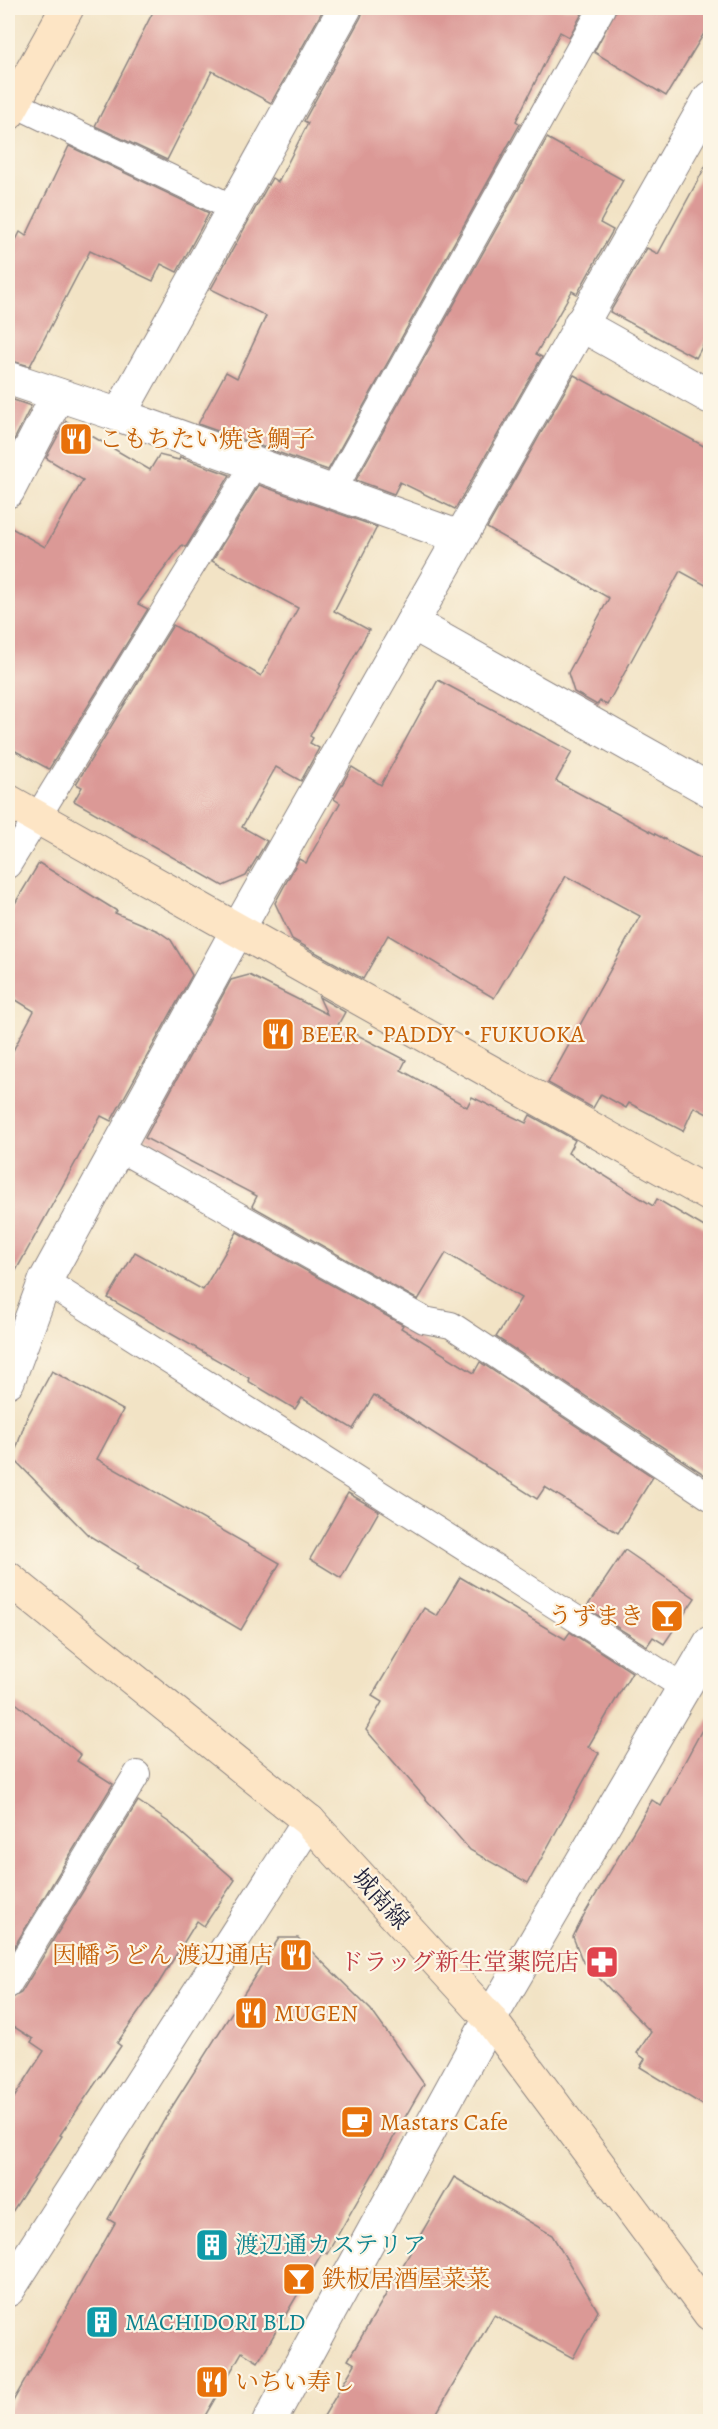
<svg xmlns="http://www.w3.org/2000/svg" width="718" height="2429" viewBox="0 0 718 2429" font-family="Alegreya,'Noto Serif JP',serif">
	<rect width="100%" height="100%" fill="#fcf5e5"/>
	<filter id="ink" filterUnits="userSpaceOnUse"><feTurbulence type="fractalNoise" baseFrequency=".0167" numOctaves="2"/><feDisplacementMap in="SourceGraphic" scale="12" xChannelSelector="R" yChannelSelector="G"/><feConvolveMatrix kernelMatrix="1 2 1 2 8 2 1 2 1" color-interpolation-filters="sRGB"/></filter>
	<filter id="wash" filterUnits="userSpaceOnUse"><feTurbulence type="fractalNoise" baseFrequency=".008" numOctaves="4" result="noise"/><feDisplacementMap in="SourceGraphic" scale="24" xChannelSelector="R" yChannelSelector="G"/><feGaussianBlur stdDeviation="1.35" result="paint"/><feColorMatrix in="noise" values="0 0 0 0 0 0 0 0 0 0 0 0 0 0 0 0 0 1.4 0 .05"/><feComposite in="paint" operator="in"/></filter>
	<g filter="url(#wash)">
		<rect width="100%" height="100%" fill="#f2e3c5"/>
		<g id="blocks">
			<!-- building -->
			<g fill="#db9996">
				<path d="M155 8H324L271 103 212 71 167 160 95 126Z"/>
				<path d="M364 8H585L569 37 560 32 516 121 520 124 328 470 198 424 226 372 237 378 266 316 211 289 272 178 278 182 308 123 304 121 361 17Z"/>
				<path d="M617 8H711V22L666 96 594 52Z"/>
				<path d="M547 138 623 180 600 223 613 230 577 294 572 291 536 354 542 357 455 509 400 482 394 494 356 480Z"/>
				<path d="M69 146 209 213 177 272 161 264 153 281 90 251 30 366 8 360V256L20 232 26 236Z"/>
				<path d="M711 156V330L696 358 610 312 647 248 658 254Z"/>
				<path d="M574 375 711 450V588L680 571 607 705 600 701 597 705 574 692 568 673 609 598 487 528Z"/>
				<path d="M8 398 31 406 14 440 8 436Z"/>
				<path d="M66 421 150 470 159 455 179 460 180 457 230 475 186 547 182 545 138 604 148 609 49 769 8 747V526L45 547 83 480 46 458Z"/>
				<path d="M259 485 377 527 334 611 369 630 310 736 313 738 310 743 319 748 301 781 276 767 242 827 267 841 246 876 223 886 74 801 82 787 76 784 173 625 261 676 298 608 212 561Z"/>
				<path d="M438 680 572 752 556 781 711 864V1116L694 1107 683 1131 629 1103 626 1108 601 1094 593 1108 548 1083 640 916 566 876 494 998 388 935 363 979 292 939 275 903 299 859 306 863 340 803 334 799 352 767 381 785Z"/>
				<path d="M39 863 117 911 115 913 158 931 171 940 192 975 111 1121 101 1116 8 1285V1060L34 1011 8 995V915Z"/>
				<path d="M249 975 327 1014 319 997 345 1012 338 1025 406 1060 401 1070 467 1107 472 1097 526 1123 530 1115 575 1140 568 1153 653 1206 657 1199 711 1231V1479L496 1337 521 1298 446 1253 418 1300 252 1206 257 1196 145 1138 231 980Z"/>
				<path d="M237 1232 403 1325 401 1328 474 1373 480 1362 653 1477 618 1533 545 1487 537 1499 374 1395 353 1429 302 1398 295 1409 248 1381 249 1378 108 1298 135 1252 203 1290Z"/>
				<path d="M52 1371 123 1410 97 1459 280 1563 241 1630 137 1569 139 1566 88 1535 13 1458 27 1417Z"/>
				<path d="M348 1493 379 1511 341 1578 310 1559Z"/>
				<path d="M625 1550 695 1598 664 1644 653 1637 647 1646 586 1608Z"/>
				<path d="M460 1577 565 1639 570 1632 632 1672 588 1747 599 1753 528 1883 470 1850 366 1730 382 1702 372 1696 424 1608 437 1616Z"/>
				<path d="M8 1697 81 1755 77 1761 113 1784 8 1957Z"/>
				<path d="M711 1713V2110L640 2067 645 2059 637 2053 651 2032 582 1960 573 1937 585 1913 652 1800 661 1806Z"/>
				<path d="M138 1801 170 1823 235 1880 204 1926 197 1921 155 1989 117 2043 121 2046 60 2135 62 2136 8 2218V2107L44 2051 31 2042 33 2039 8 2023V2000L21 1993Z"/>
				<path d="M279 1938H298L371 2010 424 2084 327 2254 323 2251 258 2362 242 2352 202 2421H8V2410L115 2223 108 2219 170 2110Z"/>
				<path d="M454 2177 552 2235 598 2311 573 2358 494 2315 432 2421H321L355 2364 348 2360Z"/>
			</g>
		</g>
	</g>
	<g filter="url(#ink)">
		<use href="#blocks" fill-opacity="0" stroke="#8a8280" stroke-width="1.5"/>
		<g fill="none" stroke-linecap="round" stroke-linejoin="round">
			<defs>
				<g id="lane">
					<path d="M13 103 233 208"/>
					<path d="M333 491 602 8"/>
					<path d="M8 865 255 463"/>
					<path d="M118 1148 424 1320 451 1325 710 1497"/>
					<path d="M45 1281 685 1688"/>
					<path d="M8 1985 137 1774"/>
				</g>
				<g id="street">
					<path d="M580 324 710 397"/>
					<path d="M8 378 119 415 459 537"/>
					<path d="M119 415 345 8"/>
					<path d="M8 491 58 395"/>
					<path d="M412 623 710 790"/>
					<path d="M8 1381 45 1281 237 931 710 98"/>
					<path d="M8 2290 309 1821"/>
					<path d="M269 2422 490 2019 710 1643"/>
				</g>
				<g id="secondary">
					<path d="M8 114 67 8"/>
					<path d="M8 801 710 1195"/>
					<path d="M8 1578 309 1821 490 2019 710 2314"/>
				</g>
			</defs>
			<!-- lane casing -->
			<use href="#lane" stroke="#8a8280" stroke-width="28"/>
			<!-- street casing -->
			<use href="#street" stroke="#8a8280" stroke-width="35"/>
			<!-- secondary casing -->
			<use href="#secondary" stroke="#8a8280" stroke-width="35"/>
			<!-- lane -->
			<use href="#lane" stroke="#fff" stroke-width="26"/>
			<!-- street -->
			<use href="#street" stroke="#fff" stroke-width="33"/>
			<!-- secondary -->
			<use href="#secondary" stroke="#fde5c5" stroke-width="33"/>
		</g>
	</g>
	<!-- icons -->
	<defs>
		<symbol id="restaurant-square" viewBox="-11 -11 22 22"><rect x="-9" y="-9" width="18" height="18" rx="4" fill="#e8710a" stroke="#fcf5e5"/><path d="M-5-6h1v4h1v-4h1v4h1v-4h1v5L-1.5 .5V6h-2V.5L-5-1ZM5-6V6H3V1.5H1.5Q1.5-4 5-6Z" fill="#fff"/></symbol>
		<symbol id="bar-square" viewBox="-11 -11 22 22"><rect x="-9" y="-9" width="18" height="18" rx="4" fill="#e8710a" stroke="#fcf5e5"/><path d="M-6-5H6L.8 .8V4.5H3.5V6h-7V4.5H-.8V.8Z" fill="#fff"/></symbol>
		<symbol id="pharmacy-square" viewBox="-11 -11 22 22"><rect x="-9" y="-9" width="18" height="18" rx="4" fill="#e0444e" stroke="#fcf5e5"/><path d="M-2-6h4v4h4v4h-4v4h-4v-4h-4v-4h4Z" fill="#fff"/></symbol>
		<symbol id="cafe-square" viewBox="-11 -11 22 22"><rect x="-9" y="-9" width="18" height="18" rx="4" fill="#e8710a" stroke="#fcf5e5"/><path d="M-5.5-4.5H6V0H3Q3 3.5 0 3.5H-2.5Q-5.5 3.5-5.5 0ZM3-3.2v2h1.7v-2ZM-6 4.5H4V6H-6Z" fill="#fff"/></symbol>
		<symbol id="building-square" viewBox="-11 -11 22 22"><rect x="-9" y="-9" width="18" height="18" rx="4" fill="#0f9aa8" stroke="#fcf5e5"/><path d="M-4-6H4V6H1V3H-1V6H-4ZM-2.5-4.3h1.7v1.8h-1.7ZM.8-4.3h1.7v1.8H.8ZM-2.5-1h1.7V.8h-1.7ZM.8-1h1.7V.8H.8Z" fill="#fff"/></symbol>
	</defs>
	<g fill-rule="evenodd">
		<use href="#restaurant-square" x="57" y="420" width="38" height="38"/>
		<use href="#restaurant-square" x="259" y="1015" width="38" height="38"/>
		<use href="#bar-square" x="648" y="1597" width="38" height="38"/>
		<use href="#restaurant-square" x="277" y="1936" width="38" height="38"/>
		<use href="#pharmacy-square" x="583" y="1943" width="38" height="38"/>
		<use href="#restaurant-square" x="232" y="1994" width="38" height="38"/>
		<use href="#cafe-square" x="338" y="2103" width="38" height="38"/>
		<use href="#building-square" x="193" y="2226" width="38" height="38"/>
		<use href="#bar-square" x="280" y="2260" width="38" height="38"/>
		<use href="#building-square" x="83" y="2303" width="38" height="38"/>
		<use href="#restaurant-square" x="193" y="2363" width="38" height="38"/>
	</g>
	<g text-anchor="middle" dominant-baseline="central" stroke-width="4.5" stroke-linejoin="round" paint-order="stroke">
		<!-- food labels -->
		<g font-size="24" fill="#c56008" stroke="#fcf5e5" text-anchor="start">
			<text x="99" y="439">こもちたい焼き鯛子</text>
			<text x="301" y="1034">BEER・PADDY・FUKUOKA</text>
			<text x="644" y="1616" text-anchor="end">うずまき</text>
			<text x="273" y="1955" text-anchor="end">因幡うどん 渡辺通店</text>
			<text x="274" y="2013">MUGEN</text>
			<text x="380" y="2122">Mastars Cafe</text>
			<text x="322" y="2279">鉄板居酒屋菜菜</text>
			<text x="235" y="2382">いちい寿し</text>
		</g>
		<!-- street labels -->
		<g font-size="24" fill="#22223b" stroke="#fcf5e5">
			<text transform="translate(381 1899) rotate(48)">城南線</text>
		</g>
		<!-- health labels -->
		<g font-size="24" fill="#be3a42" stroke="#fcf5e5" text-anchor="end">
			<text x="579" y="1962">ドラッグ新生堂薬院店</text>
		</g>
		<!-- culture labels -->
		<g font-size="24" fill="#0d838f" stroke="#fcf5e5" text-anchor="start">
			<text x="235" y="2245">渡辺通カステリア</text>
			<text x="125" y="2322">MACHIDORI BLD</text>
		</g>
	</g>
	<!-- margin -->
	<rect width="718" height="2429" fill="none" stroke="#fcf5e5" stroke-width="30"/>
</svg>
